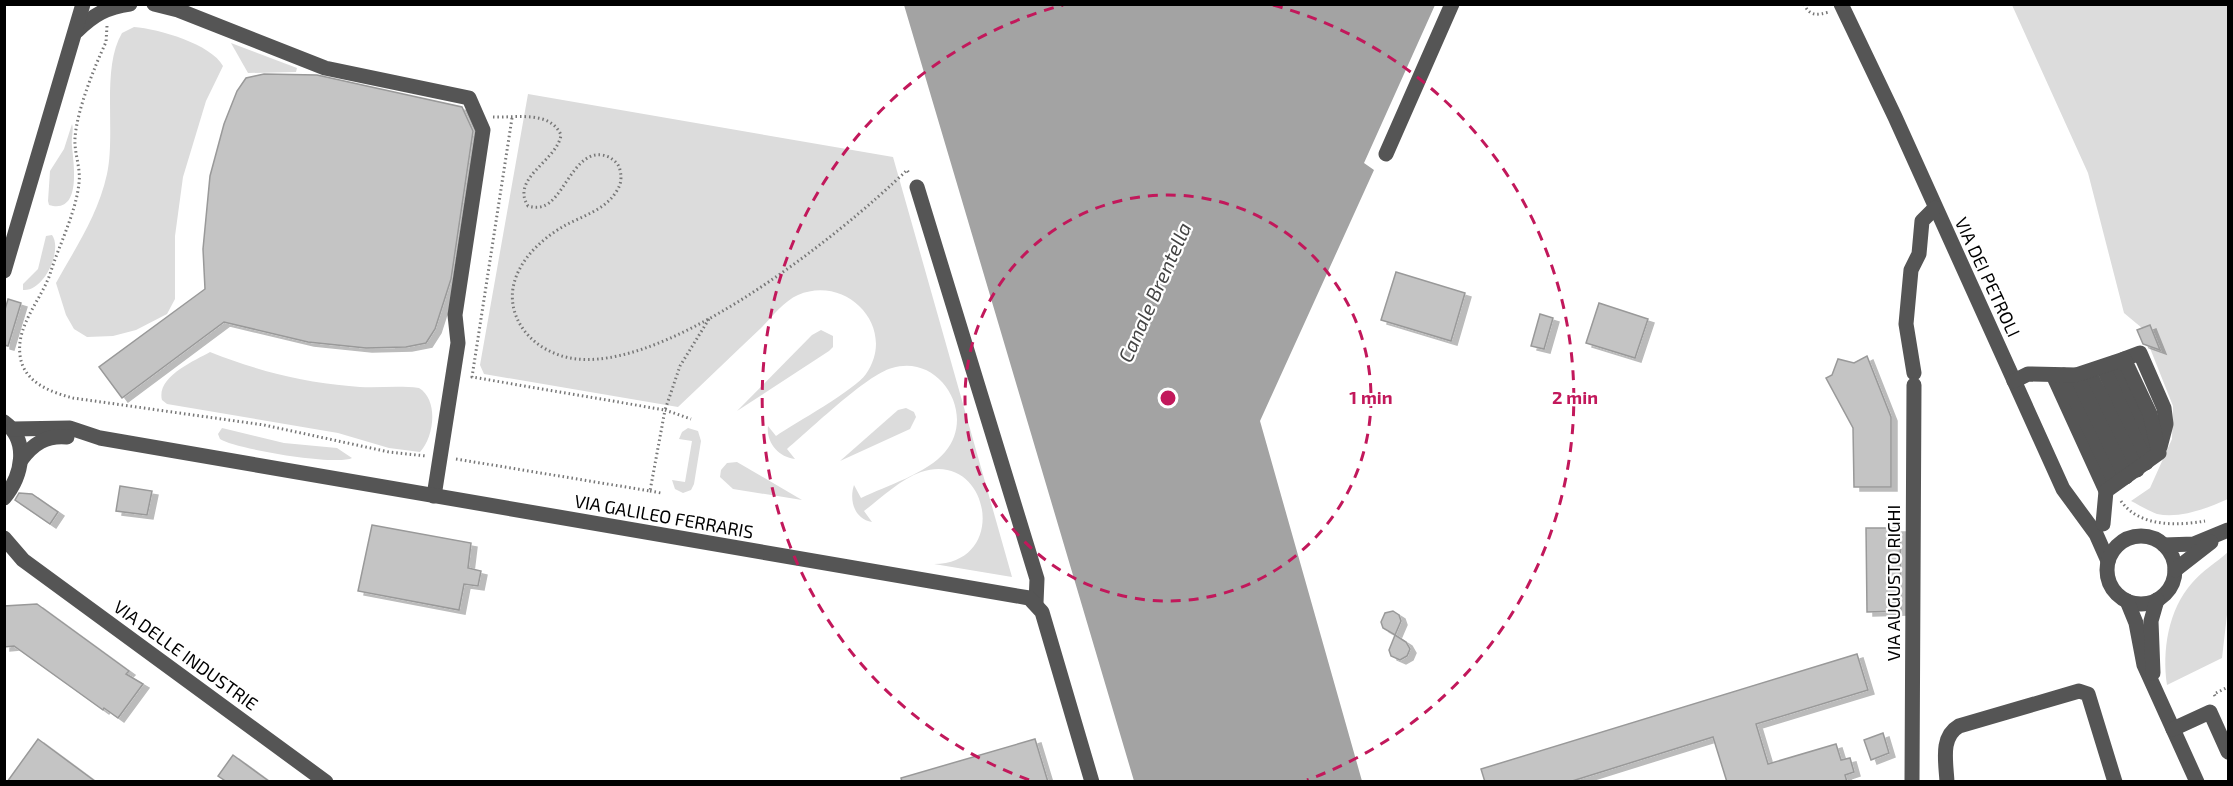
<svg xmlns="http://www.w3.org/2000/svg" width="2233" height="786" viewBox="0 0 2233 786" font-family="'Exo 2',sans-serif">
	<defs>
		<filter id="shadow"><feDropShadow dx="6" dy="4" stdDeviation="0" flood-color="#0004"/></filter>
	</defs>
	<rect width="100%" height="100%" fill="#fff"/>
	<!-- green -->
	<g fill="#dcdcdc">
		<path d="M2012 5H2228V499C2208 508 2180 519 2157 514 2149 511 2139 505 2131 501L2150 488 2172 439 2173 406 2142 328 2124 313 2088 173Z"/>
		<path d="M134 27C159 29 211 44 223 66L206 101 183 177 175 236V299L167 314 136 330 113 336 87 337 74 329 66 315 56 283C76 247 98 215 107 174 116 132 101 68 122 33Z"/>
		<path d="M231 43 297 68 296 72 248 73Z"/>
		<path d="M528 94 893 157 1012 577 934 564C1011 563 989 449 921 472 901 479 881 498 864 511L872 522C854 519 849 500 854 485L861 498C886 486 928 473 945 452 977 415 940 353 892 368 866 375 810 430 787 449L795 459C778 457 766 442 768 426L776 436C795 423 855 390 866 374 898 328 847 274 798 295 784 301 772 317 761 328 733 354 706 381 678 407L484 374 480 365Z"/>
		<path d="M72 124C74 129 71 138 72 146 73 161 83 215 49 205L48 201 50 171 64 149Z"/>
		<path d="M52 235C63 250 44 292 23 290V284L38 269 46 236Z"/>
		<path d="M821 330 833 336V347L829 351 737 411 812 335Z"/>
		<path d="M210 352C255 370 301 382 349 386 372 389 396 385 419 388 439 400 434 437 420 452L389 448 338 433 167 404 162 400C156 377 194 361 210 352Z"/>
		<path d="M906 408 914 412 916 417 910 429 840 461 898 410Z"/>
		<path d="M222 428 284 443 337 448 352 458C337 466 235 449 220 439L218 434Z"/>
		<path d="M688 428 698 431 701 441 694 484 691 490 683 493 675 489 672 480 685 482 692 441 679 439 682 432Z"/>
		<path d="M737 462 802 500 733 489 720 477 721 470 727 463Z"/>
		<path d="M2228 552V606L2222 658 2167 685C2162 651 2168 610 2192 583 2202 571 2217 562 2228 552Z"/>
	</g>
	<!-- water -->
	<path fill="#a3a3a3" d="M904 5H1435L1364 163 1374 170 1260 421 1362 781H1134Z"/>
	<!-- building -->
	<g fill="#c4c4c4" stroke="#999" stroke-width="1.5" filter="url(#shadow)">
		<path d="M264 74 317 75 462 107 473 131 451 279 435 329 426 343 406 347 366 348 308 342 224 322 122 398 99 367 205 289 203 249 210 176 224 124 237 91 246 78Z"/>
		<path d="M1396 272 1465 293 1451 341 1381 320Z"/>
		<path d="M8 299 21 303 8 346 4 345V313Z"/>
		<path d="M1599 303 1648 319 1635 358 1586 343Z"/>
		<path d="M1540 314 1553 318 1544 349 1531 346Z"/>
		<path d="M2150 325 2160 350 2143 344 2137 330Z"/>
		<path d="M1867 356 1891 417V487H1854L1853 428 1826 378 1832 375 1838 359 1854 363Z"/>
		<path d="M120 486 152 491 147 515 116 511Z"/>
		<path d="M19 493 32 494 58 512 50 524 15 500Z"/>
		<path d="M372 525 471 543 468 568 481 571 478 586 464 584 459 610 358 591Z"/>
		<path d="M1866 528H1900L1901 611 1867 612Z"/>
		<path d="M37 604 129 671 126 674 143 684 118 718 104 708 103 710 14 646 4 647V606Z"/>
		<path d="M1393 611 1399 615 1401 621 1395 635 1383 628 1381 622 1385 613Z"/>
		<path d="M1395 635 1406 642 1410 649 1407 656 1400 660 1391 656 1389 650Z"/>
		<path d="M1857 654 1868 690 1756 724 1768 764 1836 744 1841 760 1850 758 1854 772 1845 775 1847 782H1727L1713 737 1569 782H1485L1481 769Z"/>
		<path d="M1883 733 1889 753 1871 760 1864 740Z"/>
		<path d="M38 739 96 782H7Z"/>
		<path d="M1035 739 1048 782H902L901 778Z"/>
		<path d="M233 755 270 782H227L218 776Z"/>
	</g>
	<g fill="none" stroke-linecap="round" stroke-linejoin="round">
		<!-- path -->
		<g stroke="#777" stroke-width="3" stroke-dasharray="1.5 3" stroke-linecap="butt">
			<path d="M1804 4C1810 17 1817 15 1829 12"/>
			<path d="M107 26 106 42C94 68 77 110 75 138 74 153 81 168 79 183 76 212 60 243 51 271 43 298 16 324 20 355 23 382 50 392 73 398L264 425 389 452 426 456"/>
			<path d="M493 117C516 118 550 110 561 135 557 161 510 178 528 206 536 208 542 208 549 203 567 190 579 144 609 157 614 160 619 164 620 170 622 178 621 185 616 192 605 210 582 216 564 226 534 243 503 276 515 313 522 334 539 348 559 355 651 388 844 232 907 170L909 173"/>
			<path d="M512 118 472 377 665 410 680 366 709 319"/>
			<path d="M456 459 650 491 665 410 691 419"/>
			<path d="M650 491 661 493"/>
			<path d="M2121 501C2139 527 2177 526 2205 521"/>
			<path d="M2215 696 2214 694 2228 687"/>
		</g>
		<!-- minor -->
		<g stroke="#555" stroke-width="15">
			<path d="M154 4 178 10 325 68 469 98 483 130 455 315 458 343 434 496"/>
			<path d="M1841 4 1895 117 2063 489 2096 534 2108 561"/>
			<path d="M77 31C93 15 107 7 130 4"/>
			<path d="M1386 154 1452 4"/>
			<path d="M917 187 1037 579 1036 603"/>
			<path d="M4 271 83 4"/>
			<path d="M2124 359 2140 353 2164 408 2166 424 2160 447"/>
			<path d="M2114 363 2139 421 2147 448"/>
			<path d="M2103 367 2146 463"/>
			<path d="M2089 372 2137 470"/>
			<path d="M1914 373 1906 324 1911 270 1919 254 1922 221 1935 208"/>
			<path d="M2053 375 2106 491"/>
			<path d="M2064 375 2115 482"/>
			<path d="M2076 375 2126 477"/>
			<path d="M2014 381 2028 374 2076 375 2124 359 2150 414 2159 453 2106 491 2103 524"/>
			<path d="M4 422C30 441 22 476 4 498"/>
			<path d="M13 429 70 428 100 438 1029 598 1042 612 1092 782"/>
			<path d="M21 460C33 444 46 435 67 437"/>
			<circle cx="2141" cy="570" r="34"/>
			<path d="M4 538 23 560 326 782"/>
			<path d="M2164 545 2194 544 2228 530"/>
			<path d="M2175 570 2211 542"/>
			<path d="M2127 601 2136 623 2144 665 2197 782"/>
			<path d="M2153 673 2151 621 2157 600"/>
			<path d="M2173 729 2210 712 2228 752"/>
			<path d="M1912 782 1914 385"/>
			<path d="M1947 782C1946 762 1940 737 1959 726L2079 691 2088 694 2115 782"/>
		</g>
	</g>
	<!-- distance rings -->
	<g fill="none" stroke="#c2185b" stroke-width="3" stroke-dasharray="10 8">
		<circle cx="1168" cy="398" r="203"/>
		<path d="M1029 780A407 407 0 0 1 1063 5M1273 5A407 407 0 0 1 1307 780"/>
	</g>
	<g text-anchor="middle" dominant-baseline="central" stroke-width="4.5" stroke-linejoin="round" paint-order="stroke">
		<!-- street labels -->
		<g font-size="18" fill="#000" stroke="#fff">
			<text transform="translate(1988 277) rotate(65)">VIA DEI PETROLI</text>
			<text transform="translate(664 516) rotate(10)">VIA GALILEO FERRARIS</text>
			<text transform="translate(1893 583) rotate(-90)">VIA AUGUSTO RIGHI</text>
			<text transform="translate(186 655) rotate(36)">VIA DELLE INDUSTRIE</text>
		</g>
		<!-- water labels -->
		<g font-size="20" font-style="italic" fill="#444" stroke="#fff">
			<text transform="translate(1154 292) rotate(-66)">Canale Brentella</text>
		</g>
	</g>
	<circle cx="1168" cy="398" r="9" fill="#c2185b" stroke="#fff" stroke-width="3"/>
	<g font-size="18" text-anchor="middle" font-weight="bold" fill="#c2185b" stroke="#fff" stroke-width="4.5" stroke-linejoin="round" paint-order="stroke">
		<text x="1371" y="404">1 min</text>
		<text x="1575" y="404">2 min</text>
	</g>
	<!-- border -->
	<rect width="2233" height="786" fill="none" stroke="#000000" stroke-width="12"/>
</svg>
